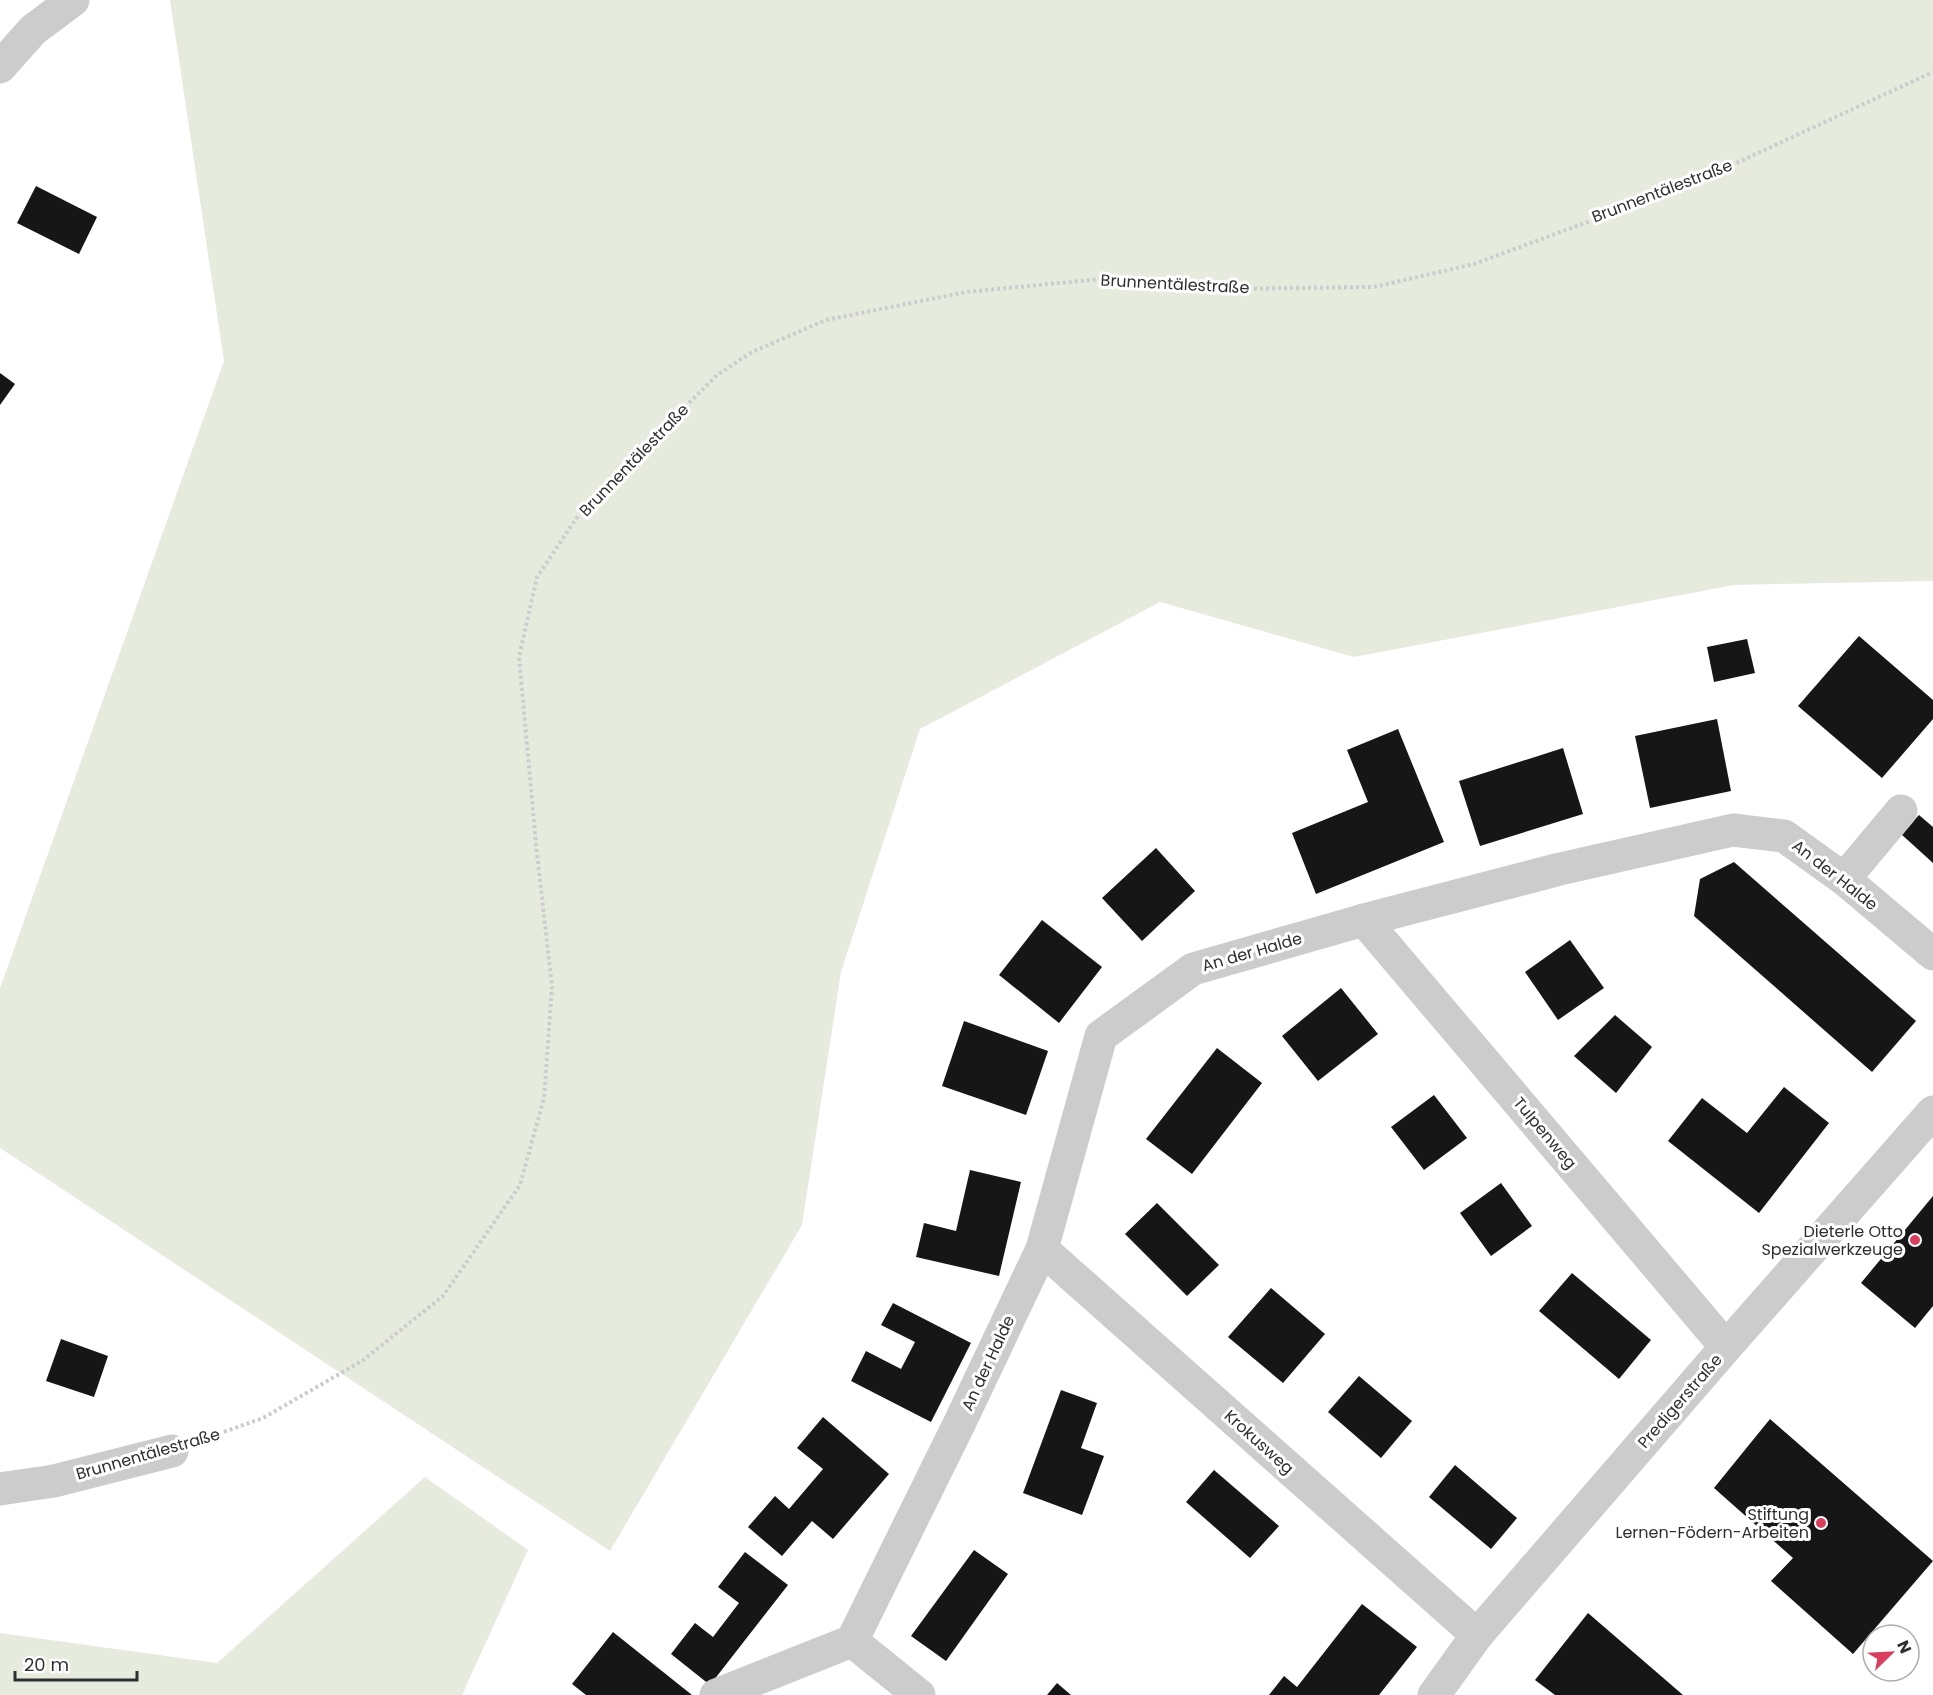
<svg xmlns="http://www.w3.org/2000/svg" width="1933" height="1695" viewBox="0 0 1933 1695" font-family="Poppins,sans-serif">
	<rect width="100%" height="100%" fill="#fff"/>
	<!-- green -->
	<g fill="#e7ebde">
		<path d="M170 0H1933V581L1734 585 1354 657 1160 602 920 729 841 972 802 1225 610 1551 0 1148V988L224 361Z"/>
		<path d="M425 1477 528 1550 462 1695H0V1633L217 1663Z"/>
	</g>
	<!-- building -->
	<g fill="#161616">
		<path d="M36 186 97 217 79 254 17 223Z"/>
		<path d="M0 373 15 384 0 405Z"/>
		<path d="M1859 636 1933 700V719L1882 778 1798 706Z"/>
		<path d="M1747 639 1755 673 1714 682 1707 647Z"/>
		<path d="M1717 719 1731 791 1650 808 1635 736Z"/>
		<path d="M1398 729 1444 842 1316 894 1292 833 1368 802 1347 750Z"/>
		<path d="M1563 748 1583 814 1480 846 1459 781Z"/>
		<path d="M1919 815 1933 827V863L1901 834Z"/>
		<path d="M1156 848 1195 891 1142 941 1102 898Z"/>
		<path d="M1734 862 1916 1021 1872 1072 1694 916 1700 879Z"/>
		<path d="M1042 920 1102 967 1059 1023 999 975Z"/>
		<path d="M1570 940 1604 988 1558 1020 1525 972Z"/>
		<path d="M1341 988 1378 1034 1318 1081 1282 1036Z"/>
		<path d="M1615 1015 1652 1047 1616 1093 1574 1056Z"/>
		<path d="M964 1021 1048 1051 1026 1115 942 1086Z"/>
		<path d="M1217 1048 1262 1083 1192 1174 1146 1139Z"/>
		<path d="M1784 1087 1829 1123 1759 1213 1668 1141 1702 1098 1747 1133Z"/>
		<path d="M1434 1095 1467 1138 1424 1170 1391 1127Z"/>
		<path d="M970 1170 1021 1182 999 1276 916 1257 924 1223 956 1231Z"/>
		<path d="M1501 1183 1532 1226 1491 1256 1460 1213Z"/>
		<path d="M1933 1196V1306L1915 1328 1861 1283Z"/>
		<path d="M1157 1203 1219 1265 1187 1296 1125 1234Z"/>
		<path d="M1572 1273 1651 1340 1619 1379 1539 1311Z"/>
		<path d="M1271 1288 1325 1334 1283 1383 1228 1337Z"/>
		<path d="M893 1303 971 1343 931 1422 851 1381 866 1351 901 1369 915 1342 881 1325Z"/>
		<path d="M61 1339 108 1356 94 1397 46 1381Z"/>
		<path d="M1359 1376 1412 1421 1381 1458 1328 1412Z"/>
		<path d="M1061 1390 1097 1403 1081 1448 1104 1456 1082 1515 1023 1493Z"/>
		<path d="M823 1417 889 1474 833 1539 812 1521 782 1556 748 1527 775 1496 789 1509 823 1469 797 1448Z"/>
		<path d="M1770 1419 1933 1561 1853 1654 1771 1581 1793 1558 1714 1488Z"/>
		<path d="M1455 1465 1517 1518 1491 1549 1429 1497Z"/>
		<path d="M1214 1470 1279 1526 1250 1558 1186 1502Z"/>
		<path d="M974 1550 1008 1574 946 1661 911 1636Z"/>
		<path d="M745 1552 788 1585 710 1685 671 1654 695 1623 713 1637 739 1603 718 1587Z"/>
		<path d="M1362 1604 1417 1647 1379 1695H1269L1284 1676 1297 1687Z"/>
		<path d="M1588 1613 1683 1695H1555L1535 1680Z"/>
		<path d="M613 1632 692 1695H586L572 1684Z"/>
		<path d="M1057 1683 1071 1695H1047Z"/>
	</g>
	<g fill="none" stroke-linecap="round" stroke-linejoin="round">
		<!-- path -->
		<path stroke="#ccc" stroke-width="4" stroke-dasharray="3 3" stroke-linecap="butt" d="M207 1438 263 1418 362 1361 443 1296 520 1185 544 1098 552 987 536 844 519 657 537 577 582 510 717 375 752 352 826 320 966 292 1111 278 1223 289 1374 287 1474 264 1693 183 1933 72"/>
		<!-- minor -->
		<g stroke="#ccc" stroke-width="33">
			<path d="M0 67 33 30 73 0"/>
			<path d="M1844 879 1901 811"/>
			<path d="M1364 920 1726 1347"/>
			<path d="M1042 1249 1477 1635"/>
			<path d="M0 1489 54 1481 172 1451"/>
			<path d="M716 1695 852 1641"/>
			<path d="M919 1695 852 1641 960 1422 1042 1249 1101 1036 1193 969 1364 920 1560 869 1733 830 1784 836 1844 879 1933 954"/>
			<path d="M1434 1695 1477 1635 1726 1347 1933 1112"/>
		</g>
	</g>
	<!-- markers -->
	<g fill="#d93f5d" stroke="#fff" stroke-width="2">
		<circle cx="1915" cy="1240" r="6"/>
		<circle cx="1821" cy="1523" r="6"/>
	</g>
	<g text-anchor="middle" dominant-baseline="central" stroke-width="6" stroke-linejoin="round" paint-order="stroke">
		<!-- street labels -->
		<g font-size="16" fill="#2f2f2f" stroke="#fff">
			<text transform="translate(1662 191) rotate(-21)">Brunnentälestraße</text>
			<text transform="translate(1175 284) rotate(3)">Brunnentälestraße</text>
			<text transform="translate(634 460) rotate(-46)">Brunnentälestraße</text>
			<text transform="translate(1835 875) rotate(38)">An der Halde</text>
			<text transform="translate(1252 952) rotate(-16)">An der Halde</text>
			<text transform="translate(1545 1133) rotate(50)">Tulpenweg</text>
			<text transform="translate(988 1363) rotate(-65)">An der Halde</text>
			<text transform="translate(1680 1401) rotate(-49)">Predigerstraße</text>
			<text transform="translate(1259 1442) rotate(42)">Krokusweg</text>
			<text transform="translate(148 1454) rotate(-16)">Brunnentälestraße</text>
		</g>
		<!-- poi labels -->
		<g font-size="16" fill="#2f2f2f" stroke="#fff" text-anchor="end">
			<text x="1903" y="1231">Dieterle Otto<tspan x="1903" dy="18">Spezialwerkzeuge</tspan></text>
			<text x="1809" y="1514">Stiftung<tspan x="1809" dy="18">Lernen-Födern-Arbeiten</tspan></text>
		</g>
	</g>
	<!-- north arrow -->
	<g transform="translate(1891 1653) rotate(66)"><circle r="28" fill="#ffffff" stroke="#acacac" stroke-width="1.5"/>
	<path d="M0-4.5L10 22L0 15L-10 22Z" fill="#d93f5d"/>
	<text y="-9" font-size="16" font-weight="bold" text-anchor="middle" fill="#2f2f2f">N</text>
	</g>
	<!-- scale -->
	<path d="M15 1671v9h122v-9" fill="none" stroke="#2f2f2f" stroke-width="3"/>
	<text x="24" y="1671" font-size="18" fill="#2f2f2f" stroke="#ffffff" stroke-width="4.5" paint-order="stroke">20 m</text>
</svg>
